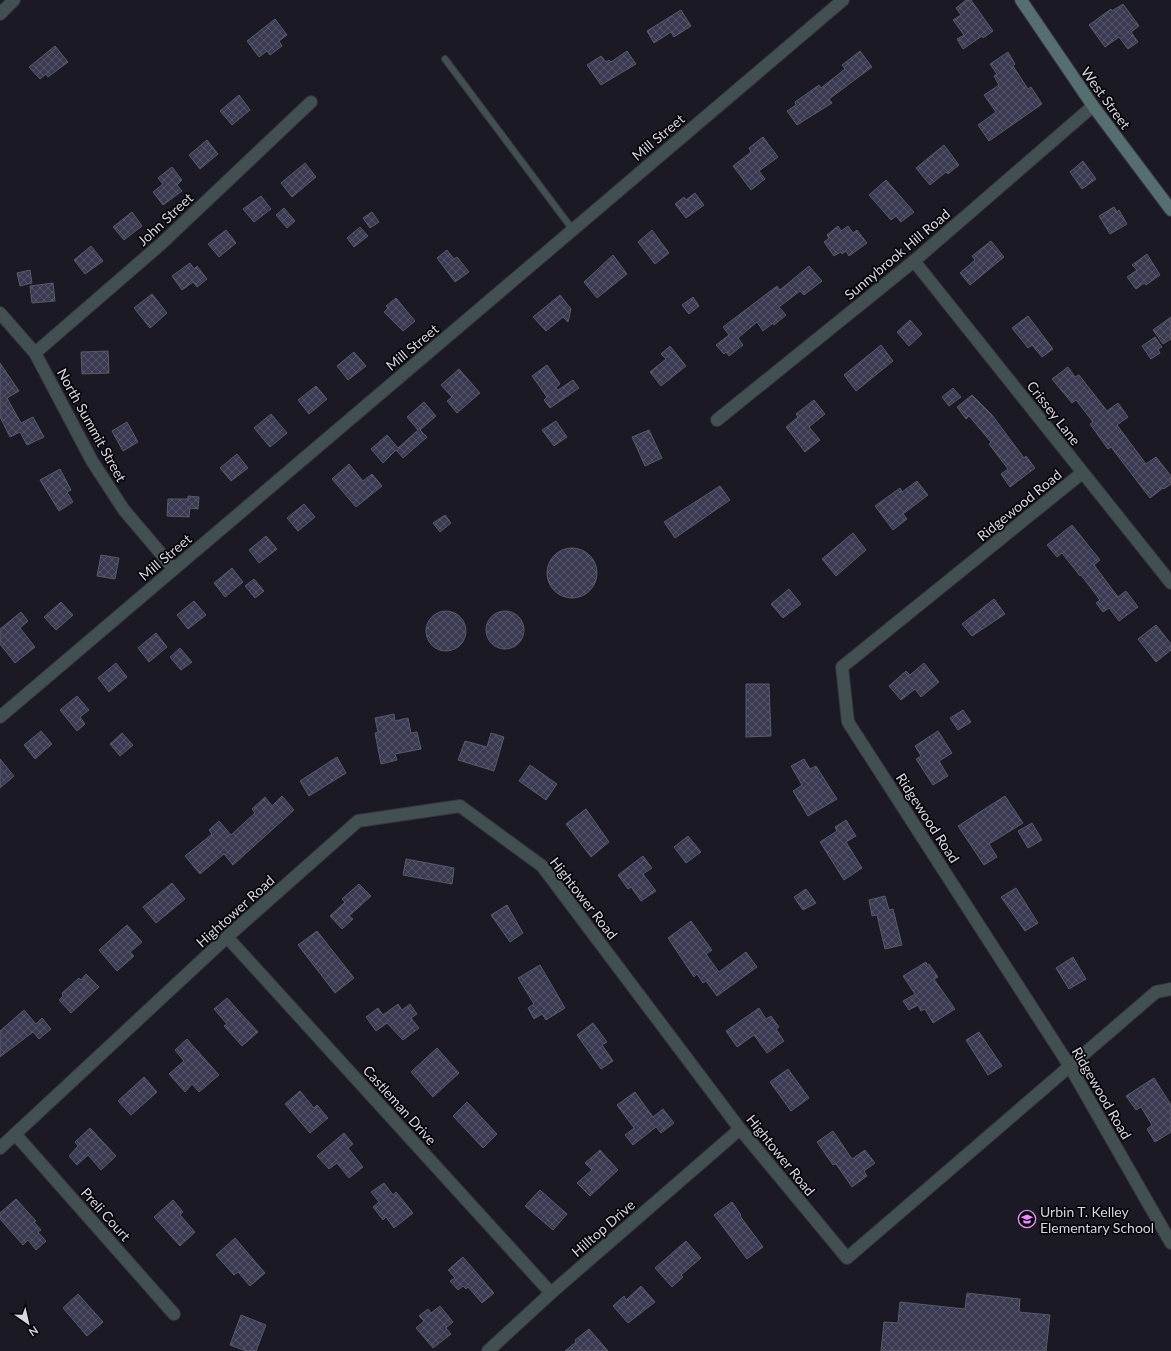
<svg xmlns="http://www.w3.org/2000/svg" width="1171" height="1351" viewBox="0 0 1171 1351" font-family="Lato,sans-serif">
	<defs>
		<pattern id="building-cross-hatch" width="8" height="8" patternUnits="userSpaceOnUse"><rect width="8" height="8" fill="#3a3b53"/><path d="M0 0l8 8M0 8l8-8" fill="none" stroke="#56566b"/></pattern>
	</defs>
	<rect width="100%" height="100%" fill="#1b1924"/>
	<!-- building -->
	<g fill="url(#building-cross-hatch)" stroke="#585a67">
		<path d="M966 0H971L993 31 983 38 982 36 963 49 957 39 964 35 953 20 961 15 956 8Z"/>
		<path d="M1123 4 1139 26 1131 32 1138 42 1128 49 1119 37 1105 47 1089 25 1111 9 1112 11Z"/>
		<path d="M681 10 691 26 674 37 671 32 654 43 647 31Z"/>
		<path d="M275 19 287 35 279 41 282 46 270 55 267 51 259 57 247 41Z"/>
		<path d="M55 46 68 62 48 77 46 74 40 79 29 67Z"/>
		<path d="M627 51 636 64 601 85 587 65 601 56 606 62 609 60 611 62Z"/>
		<path d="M860 51 872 67 829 99 832 103 797 125 787 111 796 105 795 102 819 85 821 88 845 69 842 65Z"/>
		<path d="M1008 52 1015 64 1013 66 1028 89 1031 87 1042 104 989 141 978 125 996 112 984 95 999 85 994 76 997 74 990 64Z"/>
		<path d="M239 95 250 110 232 125 220 111Z"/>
		<path d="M763 137 778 157 759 171 765 179 751 190 733 166 751 152 749 148Z"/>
		<path d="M207 140 218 154 200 169 189 155Z"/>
		<path d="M944 145 959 165 948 174 946 172 930 185 916 168Z"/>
		<path d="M1083 161 1096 179 1082 189 1070 172Z"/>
		<path d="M305 163 316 177 292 197 281 183Z"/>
		<path d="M172 167 182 180 177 185 182 191 163 205 153 192 163 184 158 178Z"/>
		<path d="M886 180 914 212 901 222 896 216 891 220 869 195Z"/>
		<path d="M695 193 704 205 686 218 675 204 684 197 686 200Z"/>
		<path d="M261 196 271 209 254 222 243 209Z"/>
		<path d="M1114 207 1117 212 1119 210 1127 224 1110 234 1099 216Z"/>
		<path d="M284 208 295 221 287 228 276 215Z"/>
		<path d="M132 212 142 226 124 240 113 227Z"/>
		<path d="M372 212 379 222 370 228 363 218Z"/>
		<path d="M838 226 841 231 848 226 853 233 857 230 867 243 849 256 846 251 842 254 841 252 834 256 824 242 829 238 827 235Z"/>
		<path d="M360 227 368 236 354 247 347 238Z"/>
		<path d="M226 230 236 243 219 257 208 244Z"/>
		<path d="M652 230 669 253 655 264 638 242Z"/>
		<path d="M991 241 1004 257 970 285 960 273 975 260 972 256Z"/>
		<path d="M91 246 103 261 85 274 74 260Z"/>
		<path d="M447 250 454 259 457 257 469 272 455 282 437 258Z"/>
		<path d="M1147 254 1160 275 1146 285 1144 283 1136 289 1127 277 1137 270 1132 265Z"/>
		<path d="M613 255 627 274 597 298 584 282Z"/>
		<path d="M190 263 194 269 197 266 207 279 197 287 193 282 182 290 172 276Z"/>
		<path d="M809 266 822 281 804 295 800 291 779 307 786 315 774 325 773 323 763 331 757 322 738 338 743 345 729 356 726 352 724 354 716 345 729 335 723 327 777 286 780 290Z"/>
		<path d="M30 270 32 283 20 286 17 273Z"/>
		<path d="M53 283 55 301 32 303 30 286Z"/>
		<path d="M152 294 167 313 150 328 134 308Z"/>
		<path d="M560 295 571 309 568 322 563 317 546 331 533 317Z"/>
		<path d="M693 297 699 306 689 314 682 305Z"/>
		<path d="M396 298 415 321 403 331 384 312 388 308 386 306Z"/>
		<path d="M1028 316 1053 349 1042 357 1032 345 1028 348 1012 328Z"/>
		<path d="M1171 317V339L1163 344 1153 330Z"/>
		<path d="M910 320 922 334 909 346 897 332Z"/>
		<path d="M1155 337 1162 347 1158 349 1160 353 1151 359 1142 346Z"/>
		<path d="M881 345 893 361 856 391 844 375Z"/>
		<path d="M670 346 686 366 661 386 650 372 666 359 661 354Z"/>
		<path d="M108 351 109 373 82 374 81 352Z"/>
		<path d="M354 352 366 366 348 380 337 366Z"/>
		<path d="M0 363 19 391 7 398 21 423 33 417 44 437 27 445 20 432 10 437 0 417Z"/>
		<path d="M547 365 560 384 556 388 558 390 573 380 579 388 550 408 544 400 547 397 532 376Z"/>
		<path d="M1068 367 1075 377 1079 375 1107 411 1118 403 1128 417 1117 425 1146 464 1156 457 1171 476V484L1164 489 1163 488 1150 498 1111 447 1108 449 1090 424 1093 422 1076 400 1072 403 1052 379Z"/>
		<path d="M459 369 480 393 457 413 447 401 452 397 441 385Z"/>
		<path d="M316 386 327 399 309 414 298 400Z"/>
		<path d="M953 388 961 397 949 406 942 397Z"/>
		<path d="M972 395 992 415 1024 458 1026 456 1035 468 1010 487 1001 474 1008 469 989 444 991 442 969 416 966 419 957 407Z"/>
		<path d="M814 400 825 414 809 427 820 440 805 452 786 427 798 417 796 414Z"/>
		<path d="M424 402 436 416 420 430 427 437 403 458 396 450 383 463 371 449 387 435 398 448 418 430 407 417Z"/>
		<path d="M271 414 287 433 270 447 254 428Z"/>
		<path d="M556 421 567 437 554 446 542 430Z"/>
		<path d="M127 422 138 442 123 451 112 431Z"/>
		<path d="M649 430 662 458 645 466 632 437Z"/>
		<path d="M237 454 248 468 231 481 220 468Z"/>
		<path d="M349 464 363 481 372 474 382 486 356 507 332 479Z"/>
		<path d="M60 469 71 490 67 492 73 502 59 511 40 480Z"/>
		<path d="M917 481 928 495 903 514 907 519 893 530 875 506 900 488 902 492Z"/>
		<path d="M720 486 730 500 675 538 664 522Z"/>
		<path d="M188 496 199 497 198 509 190 508 189 517 167 516 168 499H188Z"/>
		<path d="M304 504 315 517 298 531 287 518Z"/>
		<path d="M445 515 451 523 440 532 433 523Z"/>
		<path d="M1072 525 1100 560 1094 565 1118 597 1126 591 1138 607 1119 621 1109 608 1103 612 1096 603 1100 600 1081 575 1080 576 1062 553 1057 557 1047 545Z"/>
		<path d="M853 533 866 550 836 576 822 559Z"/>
		<path d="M266 536 277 549 259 563 249 550Z"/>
		<circle cx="572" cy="573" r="25"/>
		<path d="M101 555 119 558 115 579 97 576Z"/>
		<path d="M232 568 243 582 225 597 214 583Z"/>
		<path d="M254 579 264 591 255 598 245 586Z"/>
		<path d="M789 589 801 604 783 618 771 604Z"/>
		<path d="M994 599 1005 614 972 636 962 624Z"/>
		<path d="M194 601 206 615 188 629 177 615Z"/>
		<path d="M61 602 73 615 56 630 44 617Z"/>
		<circle cx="505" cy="630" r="19"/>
		<circle cx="446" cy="631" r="20"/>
		<path d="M21 612 28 621 20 628 35 647 15 663 0 644V629Z"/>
		<path d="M1156 625 1171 644V650L1156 662 1138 639Z"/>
		<path d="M156 633 167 647 149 662 138 648Z"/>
		<path d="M180 648 192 662 181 670 170 657Z"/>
		<path d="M116 663 127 677 109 692 98 678Z"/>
		<path d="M924 663 939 682 921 697 915 689 901 700 889 686 906 671 910 675Z"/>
		<path d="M746 684H769L771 736 746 737Z"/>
		<path d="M77 696 89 710 80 717 85 724 77 731 60 710Z"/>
		<path d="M963 710 971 722 958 730 950 718Z"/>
		<path d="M394 714 395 721 408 718 411 733 417 732 421 749 395 754 397 760 381 764 375 733 378 732 375 718Z"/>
		<path d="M41 731 52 744 35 759 24 745Z"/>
		<path d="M938 731 952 753 939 761 948 776 933 785 916 759 921 756 915 746Z"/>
		<path d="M122 733 133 745 120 756 110 744Z"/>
		<path d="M491 733 504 737 494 771 458 760 465 741 487 747Z"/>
		<path d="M337 757 346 773 309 796 300 781Z"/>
		<path d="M0 759 14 776 0 788Z"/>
		<path d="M804 759 810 769 816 766 837 799 808 816 793 791 802 785 791 766Z"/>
		<path d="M530 765 557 784 546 800 519 781Z"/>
		<path d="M282 796 294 810 233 865 224 854 200 874 185 856 212 834 209 830 219 821 231 835 255 813 252 809 265 797 272 806Z"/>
		<path d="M1005 796 1023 823 989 844 997 857 984 865 958 826Z"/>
		<path d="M586 809 609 842 591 857 566 824Z"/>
		<path d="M846 820 856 836 846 842 862 868 844 880 820 842 837 831 835 827Z"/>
		<path d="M1032 823 1042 840 1028 848 1018 831Z"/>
		<path d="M688 836 701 852 686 863 674 847Z"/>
		<path d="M643 856 652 868 643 874 656 891 641 901 631 887 628 889 618 875Z"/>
		<path d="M406 859 454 868 452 884 403 875Z"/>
		<path d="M172 883 185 899 156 923 143 907Z"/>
		<path d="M359 884 371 896 349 916 353 919 342 929 330 916 345 902 342 899Z"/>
		<path d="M1016 888 1038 923 1025 931 1001 897Z"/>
		<path d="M806 889 816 903 803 910 794 897Z"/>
		<path d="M885 896 889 910 893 909 902 945 885 949 877 915 872 916 869 900Z"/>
		<path d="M507 905 523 933 510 942 491 915Z"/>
		<path d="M691 921 712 950 706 954 719 972 746 952 757 967 717 996 706 981 703 983 697 974 694 977 668 938Z"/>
		<path d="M127 925 142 942 130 952 134 956 117 971 99 950Z"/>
		<path d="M317 931 354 978 335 993 298 945Z"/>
		<path d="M1073 957 1086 979 1069 989 1056 968Z"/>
		<path d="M926 962 927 965 929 964 938 977 934 979 955 1009 933 1023 925 1009 921 1011 918 1005 909 1010 903 1001 915 994 903 976Z"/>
		<path d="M540 965 565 1008 546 1020 542 1014 534 1019 528 1008 534 1004 518 978Z"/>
		<path d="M86 974 99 987 71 1013 59 1000 63 996 62 993 79 978 81 980Z"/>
		<path d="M227 998 258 1032 242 1046 224 1026 227 1024 214 1009Z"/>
		<path d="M398 1004 402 1010 410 1004 417 1014 411 1018 419 1028 403 1040 387 1023 376 1031 366 1017 378 1008 383 1015Z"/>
		<path d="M759 1008 766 1019 771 1016 779 1027 776 1029 784 1041 767 1053 754 1035 737 1047 726 1031Z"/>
		<path d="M24 1010 36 1024 42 1018 51 1029 39 1039 33 1032 0 1057V1031Z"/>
		<path d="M593 1023 607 1042 602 1045 613 1061 601 1069 577 1035Z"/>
		<path d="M979 1032 1002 1066 988 1075 966 1040Z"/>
		<path d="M187 1039 219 1075 199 1092 192 1084 185 1092 169 1074 184 1061 175 1050Z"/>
		<path d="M437 1048 459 1073 433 1097 411 1072Z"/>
		<path d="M788 1069 809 1098 791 1111 770 1082Z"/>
		<path d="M144 1077 157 1092 131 1115 118 1101Z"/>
		<path d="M1154 1078 1171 1105V1132L1155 1142 1147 1129 1152 1125 1141 1107 1136 1110 1126 1096Z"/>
		<path d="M300 1091 314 1108 317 1105 328 1118 310 1133 285 1104Z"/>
		<path d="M635 1092 653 1117 663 1109 674 1123 661 1133 656 1127 633 1145 625 1135 634 1128 617 1105Z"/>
		<path d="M467 1102 497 1134 483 1148 453 1116Z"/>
		<path d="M90 1128 116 1156 101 1170 88 1155 77 1165 69 1156 78 1146 75 1142Z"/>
		<path d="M833 1131 852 1159 865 1150 875 1163 864 1171 867 1176 852 1187 836 1164 833 1165 817 1142Z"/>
		<path d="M344 1133 353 1144 348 1148 363 1167 349 1178 337 1163 329 1169 317 1156Z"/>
		<path d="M600 1150 618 1170 590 1196 577 1183 592 1170 585 1163Z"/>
		<path d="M384 1183 393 1195 396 1192 413 1213 394 1228 386 1217 383 1220 373 1207 379 1202 371 1192Z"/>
		<path d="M540 1190 567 1214 553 1230 525 1206Z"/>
		<path d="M16 1199 36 1221 34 1222 41 1230 38 1232 46 1241 36 1250 28 1240 23 1245 0 1219V1213Z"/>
		<path d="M173 1200 183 1212 180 1215 195 1232 180 1246 154 1217Z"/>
		<path d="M732 1202 741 1215 740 1216 763 1247 747 1259 714 1215Z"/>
		<path d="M235 1238 265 1273 250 1286 238 1272 234 1275 216 1255Z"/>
		<path d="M686 1241 701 1258 681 1275 683 1277 672 1287 655 1268Z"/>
		<path d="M463 1257 494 1293 482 1303 468 1287 466 1289 463 1286 458 1290 450 1281 455 1278 448 1270Z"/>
		<path d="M641 1286 655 1302 628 1323 613 1306 624 1296 626 1300Z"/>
		<path d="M967 1293 1020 1299 1019 1312 1050 1315 1046 1351H881L884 1322 898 1323 900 1302 965 1309Z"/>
		<path d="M78 1294 103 1322 87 1336 63 1308Z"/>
		<path d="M440 1306 453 1322 446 1328 451 1334 433 1348 416 1328 424 1321 419 1316 428 1309 431 1313Z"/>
		<path d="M241 1315 266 1325 256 1351H246L230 1345Z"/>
		<path d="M589 1329 608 1351H565L576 1342 575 1340Z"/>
	</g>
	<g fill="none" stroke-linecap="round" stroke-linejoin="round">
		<defs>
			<path id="lane" d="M445 59 573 230"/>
			<g id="street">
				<path d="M0 14 14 0"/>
				<path d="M914 261 1171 583"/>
				<path d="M0 313 35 353 92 461 124 510 174 569"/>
				<path d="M35 353 161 244 311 102"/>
				<path d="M717 420 914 261 1093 106"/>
				<path d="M1082 473 842 667 848 722 1069 1065 1171 1243"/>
				<path d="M0 717 843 0"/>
				<path d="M227 937 551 1293"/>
				<path d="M15 1134 174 1314"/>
				<path d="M0 1148 227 937 358 821 460 806 542 866 740 1129 847 1258 1156 992 1171 989"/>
				<path d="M488 1351 551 1293 740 1129"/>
			</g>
			<path id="secondary" d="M1021 0 1093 106 1171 210"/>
		</defs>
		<!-- lane casing -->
		<use href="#lane" stroke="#35333e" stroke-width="8"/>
		<!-- street casing -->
		<use href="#street" stroke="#35333e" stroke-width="14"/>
		<!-- secondary casing -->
		<use href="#secondary" stroke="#35333e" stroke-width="14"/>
		<!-- lane -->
		<use href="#lane" stroke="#425052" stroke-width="6"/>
		<!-- street -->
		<use href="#street" stroke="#425052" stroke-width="12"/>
		<!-- secondary -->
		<use href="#secondary" stroke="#576e71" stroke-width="12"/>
	</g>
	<!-- icons -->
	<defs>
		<symbol id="school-ring" viewBox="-11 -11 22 22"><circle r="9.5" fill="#060509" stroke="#eb8dfc" stroke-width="1.5"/><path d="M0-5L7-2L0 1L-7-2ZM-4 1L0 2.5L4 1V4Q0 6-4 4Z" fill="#eb8dfc"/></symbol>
	</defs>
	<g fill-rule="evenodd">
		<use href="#school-ring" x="1017" y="1209" width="20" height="20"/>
	</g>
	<g text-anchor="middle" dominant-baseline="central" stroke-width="3.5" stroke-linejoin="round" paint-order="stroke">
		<!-- street labels -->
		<g font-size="14" fill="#d7d5dd" stroke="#060509">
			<text transform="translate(1106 98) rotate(54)">West Street</text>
			<text transform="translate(658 137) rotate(-40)">Mill Street</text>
			<text transform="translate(165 219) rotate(-43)">John Street</text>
			<text transform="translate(897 254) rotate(-40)">Sunnybrook Hill Road</text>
			<text transform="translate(412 347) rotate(-40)">Mill Street</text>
			<text transform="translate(1054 413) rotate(52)">Crissey Lane</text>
			<text transform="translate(92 425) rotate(61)">North Summit Street</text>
			<text transform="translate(1019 505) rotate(-39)">Ridgewood Road</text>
			<text transform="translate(165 557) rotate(-40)">Mill Street</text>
			<text transform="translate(928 818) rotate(57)">Ridgewood Road</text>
			<text transform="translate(584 898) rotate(52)">Hightower Road</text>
			<text transform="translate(235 911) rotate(-42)">Hightower Road</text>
			<text transform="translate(1102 1093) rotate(60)">Ridgewood Road</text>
			<text transform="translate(400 1105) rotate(48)">Castleman Drive</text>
			<text transform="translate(781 1155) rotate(51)">Hightower Road</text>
			<text transform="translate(106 1214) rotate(48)">Preli Court</text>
			<text transform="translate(603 1228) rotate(-41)">Hilltop Drive</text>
		</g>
		<!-- poi labels -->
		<g font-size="14" fill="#d7d5dd" stroke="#060509" text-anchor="start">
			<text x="1040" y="1211">Urbin T. Kelley<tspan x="1040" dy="16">Elementary School</tspan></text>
		</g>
	</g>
	<!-- north arrow -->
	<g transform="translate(28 1323) rotate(146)" stroke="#060509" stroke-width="3" paint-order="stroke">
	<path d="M0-3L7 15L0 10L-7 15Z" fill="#d7d5dd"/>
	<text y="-6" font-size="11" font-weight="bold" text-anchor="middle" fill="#d7d5dd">N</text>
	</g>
</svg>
